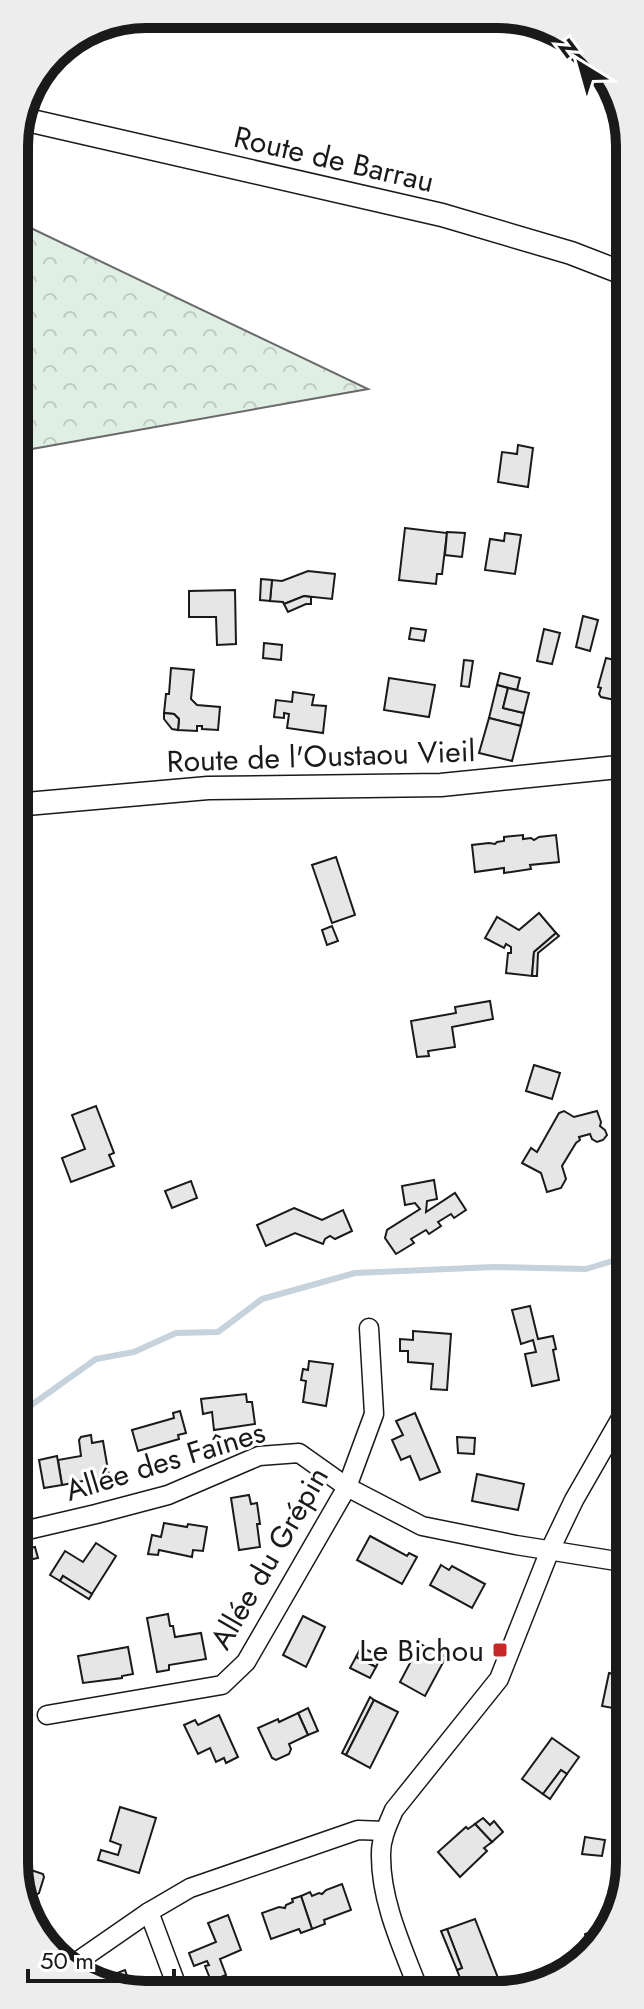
<svg xmlns="http://www.w3.org/2000/svg" width="644" height="2009" viewBox="0 0 644 2009" font-family="Jost,sans-serif">
	<defs>
		<pattern id="forest-crowns" width="20" height="18" patternUnits="userSpaceOnUse" patternTransform="scale(2)"><rect width="20" height="18" fill="#e0efe3"/><path d="M2 6a3 3 0 1 1 6 0M12 15a3 3 0 1 1 6 0" fill="none" stroke="#c0ccc2"/></pattern>
	</defs>
	<rect width="100%" height="100%" fill="#fff"/>
	<!-- forest -->
	<path fill="url(#forest-crowns)" stroke="#6a6a6a" stroke-width="2" d="M14 220 368 389 15 452Z"/>
	<g fill="none" stroke-linecap="round" stroke-linejoin="round">
		<!-- stream -->
		<path stroke="#c6d2dc" stroke-width="6" d="M16 1416 96 1359 134 1352 176 1333 218 1332 262 1299 355 1273 494 1267 586 1269 629 1256"/>
	</g>
	<!-- building -->
	<g fill="#e6e6e6" stroke="#1a1a1a" stroke-width="2">
		<path d="M518 445 533 448 528 487 498 482 502 452 517 454Z"/>
		<path d="M405 528 447 533 442 574H437L436 584 399 580Z"/>
		<path d="M447 532 465 533 462 557 445 555Z"/>
		<path d="M505 533 521 535 515 574 485 570 490 539 504 541Z"/>
		<path d="M308 571 335 574 332 599 304 596 284 604 283 602 270 601 272 580 282 581Z"/>
		<path d="M261 579 272 580 270 601 260 600Z"/>
		<path d="M235 590 236 644 217 645 216 617H189V591Z"/>
		<path d="M304 596 311 597V604H306L288 612 284 604Z"/>
		<path d="M583 616 598 620 590 651 576 647Z"/>
		<path d="M411 628 426 630 424 641 409 639Z"/>
		<path d="M544 629 560 633 552 664 537 661Z"/>
		<path d="M264 643 282 645 281 660 263 658Z"/>
		<path d="M606 658 623 662 615 700 601 697 599 694 601 688 598 687Z"/>
		<path d="M464 660 473 661 469 687 461 686Z"/>
		<path d="M623 662 628 663V694L619 692 617 698 615 700Z"/>
		<path d="M171 668 194 670 191 699 197 705 220 707 218 730 202 729V726H197V731L178 730 179 719 174 714 164 713 166 694H169Z"/>
		<path d="M500 673 520 678 517 690 497 685Z"/>
		<path d="M389 678 435 685 429 717 384 710Z"/>
		<path d="M497 685 508 688 503 708 524 713 521 726 489 718Z"/>
		<path d="M508 688 529 693 524 713 503 708Z"/>
		<path d="M293 692 314 695 312 705 326 706 323 733 287 728 289 714 284 713V718L274 717 276 700 292 702Z"/>
		<path d="M164 713 174 714 179 719 178 730 172 729 164 719Z"/>
		<path d="M489 718 521 726 512 761 479 753Z"/>
		<path d="M523 835V839L531 838 534 840 539 837 556 835 559 862 530 865 531 869 504 873V868L475 872 472 845 489 843 495 844 497 842 504 841V837Z"/>
		<path d="M336 857 355 915 332 923 312 865Z"/>
		<path d="M539 913 556 933 534 952 532 976 506 973 508 953H511V947L506 944 504 948 485 938 497 917 519 930Z"/>
		<path d="M332 926 338 941 327 945 322 930Z"/>
		<path d="M556 933 559 936 538 953 537 976H532L534 952Z"/>
		<path d="M490 1001 493 1019 452 1027 455 1047 428 1051 429 1056 417 1057 411 1021 456 1013 455 1007Z"/>
		<path d="M534 1065 560 1073 552 1099 526 1091Z"/>
		<path d="M96 1106 114 1153 109 1155 114 1166 71 1182 62 1158 85 1149 72 1115Z"/>
		<path d="M564 1111 574 1117 597 1111 601 1122 600 1126 605 1130 607 1135 603 1140 597 1142 592 1139 590 1134 579 1137 580 1140 576 1143 562 1166 566 1179 561 1188 547 1192 541 1173 522 1163 531 1148 537 1152 559 1113Z"/>
		<path d="M434 1180 437 1199 427 1201 426 1212 455 1193 466 1210 454 1218 451 1214 438 1222 441 1226 429 1234 426 1230 411 1239 414 1243 396 1254 385 1238 387 1230 420 1209 415 1203 405 1205 402 1186Z"/>
		<path d="M191 1181 197 1198 172 1208 165 1191Z"/>
		<path d="M294 1208 322 1220 343 1210 352 1231 335 1239 330 1236 325 1239 323 1244 295 1233 266 1246 257 1225Z"/>
		<path d="M530 1306 538 1339 553 1336 556 1349 553 1350 559 1380 532 1386 525 1354 536 1352 533 1340 521 1344 512 1310Z"/>
		<path d="M413 1331 451 1334 447 1390 431 1389 433 1364 408 1362V1351H400V1339L413 1340Z"/>
		<path d="M309 1361 333 1364 326 1406 303 1402 306 1381 301 1380 303 1369 308 1370Z"/>
		<path d="M246 1394 247 1402H252L255 1424 214 1430 212 1412 203 1414 201 1399Z"/>
		<path d="M180 1411 186 1433 178 1435 179 1439 138 1451 132 1430 174 1418 173 1413Z"/>
		<path d="M415 1413 440 1472 420 1480 410 1456 401 1460 392 1440 403 1435 396 1421Z"/>
		<path d="M91 1435 92 1443 103 1441 109 1476 62 1485 58 1460 81 1456 79 1440 81 1437Z"/>
		<path d="M457 1437 475 1438 474 1454 458 1453Z"/>
		<path d="M57 1456 62 1485 44 1488 39 1460Z"/>
		<path d="M477 1474 524 1484 518 1510 472 1501Z"/>
		<path d="M249 1495 251 1504 257 1503 260 1524H257L260 1547 239 1550 231 1498Z"/>
		<path d="M164 1523 187 1527 188 1524 207 1527 203 1551 193 1550 192 1557 159 1550 158 1555 148 1554 152 1535 161 1537Z"/>
		<path d="M370 1536 407 1556 409 1553 417 1557 402 1584 357 1560Z"/>
		<path d="M96 1543 116 1556 92 1594 63 1576 60 1581 50 1575 65 1551 83 1562Z"/>
		<path d="M35 1547 38 1558 23 1561 20 1550Z"/>
		<path d="M441 1565 449 1570 452 1566 485 1584 472 1608 430 1585Z"/>
		<path d="M63 1576 92 1594 89 1599 60 1581Z"/>
		<path d="M168 1614 170 1626H173L175 1637 201 1633 206 1659 169 1665V1670L157 1672 147 1618Z"/>
		<path d="M303 1616 325 1627 306 1667 283 1655Z"/>
		<path d="M420 1644 446 1657 425 1696 400 1682Z"/>
		<path d="M128 1647 133 1674 122 1676V1678L83 1683 78 1656Z"/>
		<path d="M361 1647 381 1657 376 1667 356 1657Z"/>
		<path d="M356 1657 376 1667 370 1678 350 1668Z"/>
		<path d="M624 1665 629 1666V1711L602 1706 609 1673 622 1676Z"/>
		<path d="M370 1697 374 1700 346 1755 342 1753Z"/>
		<path d="M374 1700 398 1712 370 1768 346 1755Z"/>
		<path d="M308 1708 318 1731 308 1735 298 1713Z"/>
		<path d="M298 1713 308 1735 289 1744 291 1749 289 1754 276 1760 272 1758 258 1728 278 1719 279 1722Z"/>
		<path d="M219 1715 238 1757 226 1763 224 1758 216 1762 210 1748 198 1754 184 1725 195 1720 198 1725Z"/>
		<path d="M552 1738 579 1757 567 1774 561 1770 543 1794 522 1779Z"/>
		<path d="M561 1770 567 1774 550 1799 543 1794Z"/>
		<path d="M120 1807 156 1818 139 1873 98 1860 101 1850 118 1855 121 1845 110 1841Z"/>
		<path d="M483 1818 490 1825 494 1821 503 1832 492 1842 475 1824Z"/>
		<path d="M475 1824 492 1842 484 1848 487 1851 460 1877 438 1852 466 1827 468 1829Z"/>
		<path d="M585 1837 605 1840 602 1856 582 1854Z"/>
		<path d="M16 1865 43 1874 44 1877 39 1893 36 1895 27 1892 24 1903 16 1889Z"/>
		<path d="M342 1884 351 1910 324 1920 325 1924 312 1929 301 1896 310 1892 312 1896 319 1893 322 1894 326 1890Z"/>
		<path d="M301 1896 312 1929 301 1933 299 1929 271 1939 262 1913 279 1907 285 1908 286 1905 293 1902 292 1899Z"/>
		<path d="M228 1915 241 1950 220 1959 226 1975 211 1981 205 1966 209 1965 207 1961 194 1966 189 1953 216 1942 208 1923Z"/>
		<path d="M475 1919 498 1978 465 1991 457 1970 462 1968 447 1929Z"/>
		<path d="M447 1929 462 1968 457 1970 441 1931Z"/>
		<path d="M596 1930 600 1944 598 1950 580 1960 578 1951 589 1948 585 1934Z"/>
		<path d="M125 1970 131 1987H128L130 1992H119L106 1985 104 1978Z"/>
		<path d="M290 1978 296 1992H276L273 1984Z"/>
	</g>
	<g fill="none" stroke-linecap="round" stroke-linejoin="round">
		<defs>
			<g id="minor">
				<path d="M16 1531 19 1532 96 1514 168 1495 259 1456 299 1453 347 1487 422 1526 516 1545 629 1563"/>
				<path d="M47 1715 222 1685 246 1662 347 1487 374 1414 369 1328"/>
				<path d="M149 1912 179 1992"/>
				<path d="M71 1966 149 1912 190 1888 358 1830 385 1831"/>
				<path d="M420 1993C403 1949 380 1901 381 1853 381 1838 388 1824 394 1810L499 1679 550 1550 574 1500 629 1404"/>
			</g>
			<g id="tertiary">
				<path d="M23 119 442 215 571 253 628 275"/>
				<path d="M15 805 208 788 441 785 628 766"/>
			</g>
		</defs>
		<!-- minor casing -->
		<use href="#minor" stroke="#1a1a1a" stroke-width="21"/>
		<!-- tertiary casing -->
		<use href="#tertiary" stroke="#1a1a1a" stroke-width="25"/>
		<!-- minor -->
		<use href="#minor" stroke="#fff" stroke-width="18"/>
		<!-- tertiary -->
		<use href="#tertiary" stroke="#fff" stroke-width="22"/>
	</g>
	<!-- markers -->
	<rect fill="#c62828" stroke="#fff" stroke-width="3" x="492" y="1642" width="16" height="16" rx="4"/>
	<g text-anchor="middle" dominant-baseline="central" stroke-width="6" stroke-linejoin="round" paint-order="stroke">
		<!-- street labels -->
		<g font-size="30" fill="#1a1a1a" stroke="#fff">
			<text transform="translate(334 159) rotate(13)">Route de Barrau</text>
			<text transform="translate(321 756) rotate(-2)">Route de l'Oustaou Vieil</text>
			<text transform="translate(165 1461) rotate(-17)">Allée des Faînes</text>
			<text transform="translate(269 1558) rotate(-60)">Allée du Grépin</text>
		</g>
		<!-- poi labels -->
		<g font-size="30" fill="#1a1a1a" stroke="#fff" text-anchor="end">
			<text x="484" y="1650">Le Bichou</text>
		</g>
	</g>
	<!-- crop -->
	<path d="M0 0H644V2009H0ZM146 28H498A118 118 0 0 1 616 146V1863A118 118 0 0 1 498 1981H146A118 118 0 0 1 28 1863V146A118 118 0 0 1 146 28Z" fill="#ededed" fill-rule="evenodd"/>
	<path fill="none" stroke="#1a1a1a" stroke-width="10" d="M146 28H498A118 118 0 0 1 616 146V1863A118 118 0 0 1 498 1981H146A118 118 0 0 1 28 1863V146A118 118 0 0 1 146 28Z"/>
	<!-- north arrow -->
	<g transform="translate(580 64) rotate(323)" stroke="#ffffff" stroke-width="6" paint-order="stroke">
	<path d="M0-6L14 30L0 20L-14 30Z" fill="#1a1a1a"/>
	<text y="-12" font-size="22" font-weight="bold" text-anchor="middle" fill="#1a1a1a">N</text>
	</g>
	<!-- scale -->
	<path d="M28 1969v12h146v-12" fill="none" stroke="#1a1a1a" stroke-width="4"/>
	<text x="40" y="1969" font-size="24" fill="#1a1a1a" stroke="#ffffff" stroke-width="6" paint-order="stroke">50 m</text>
</svg>
